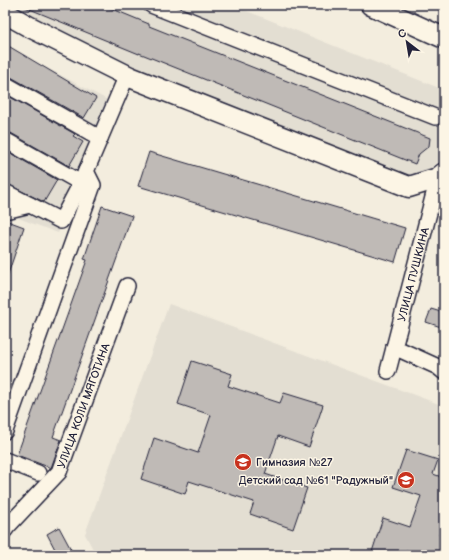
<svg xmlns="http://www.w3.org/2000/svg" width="449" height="560" viewBox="0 0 449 560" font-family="'Balsamiq Sans',sans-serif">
	<rect width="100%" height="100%" fill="#f3edde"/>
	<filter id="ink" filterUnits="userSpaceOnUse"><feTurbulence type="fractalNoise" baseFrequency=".025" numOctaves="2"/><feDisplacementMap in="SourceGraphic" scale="8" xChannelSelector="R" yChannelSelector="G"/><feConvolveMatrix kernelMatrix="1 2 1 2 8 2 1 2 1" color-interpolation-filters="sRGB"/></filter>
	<g filter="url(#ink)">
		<!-- built -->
		<g fill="#e3ded2">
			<path d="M11 5H232L444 90V157L417 179 133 71Z"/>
			<path d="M5 46 121 107 58 233 5 213Z"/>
			<path d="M169 304 444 406V555H96L85 534Z"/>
		</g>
		<!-- building -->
		<g fill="#bfbab6" stroke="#22223b">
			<path d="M20 5H103L149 24V26L430 138 429 146 419 154 415 164 139 53V54Z"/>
			<path d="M5 44 96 98 84 118 9 76 5 75Z"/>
			<path d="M5 94 75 134 73 136 83 142 69 166 9 132 5 131Z"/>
			<path d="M5 150 57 180 44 202 5 183Z"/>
			<path d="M149 152 405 228 395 262 138 186Z"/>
			<path d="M102 206 132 216 53 437 61 440 51 468 17 455 87 260 84 259Z"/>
			<path d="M5 220 24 227 7 277H5Z"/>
			<path d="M431 309 444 313V328L426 322Z"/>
			<path d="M192 361 232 374 228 386 280 403 284 393 323 405 309 447 278 436 265 474 307 488 293 529 250 514 254 502 189 481 185 494 141 479 154 438 198 453 211 415 178 404Z"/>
			<path d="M406 450 438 460 433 474 444 478V521L439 535 444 536V555H417L406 551 404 555H371L383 518 410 527 421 496 393 487Z"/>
			<path d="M59 527 74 555H58L47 534Z"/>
		</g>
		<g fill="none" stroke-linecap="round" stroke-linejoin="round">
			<defs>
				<g id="minor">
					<path d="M151 5 435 117"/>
					<path d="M5 84 100 138"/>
					<path d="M5 140 81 183"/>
					<path d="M5 192 61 221 81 183 127 75"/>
					<path d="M5 211 30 205"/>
					<path d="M394 347 438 367 444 372"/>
					<path id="s1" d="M388 371 438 178 444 182"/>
					<path d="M5 431 93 185 86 171"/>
					<path d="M5 460 38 473"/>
					<path id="s2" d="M5 530 7 527 59 472 127 286"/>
				</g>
				<g id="major">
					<path d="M371 5 444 38"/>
					<path d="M5 13 28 26 130 77 409 187 438 178 444 173"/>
				</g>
			</defs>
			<!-- minor casing -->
			<use href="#minor" stroke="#22223b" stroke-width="18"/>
			<!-- major casing -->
			<use href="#major" stroke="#22223b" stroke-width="23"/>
			<!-- minor -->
			<use href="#minor" stroke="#fcf5e5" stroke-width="15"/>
			<!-- major -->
			<use href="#major" stroke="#fcf5e5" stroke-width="20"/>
		</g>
	</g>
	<!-- icons -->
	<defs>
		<symbol id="school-disc" viewBox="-11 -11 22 22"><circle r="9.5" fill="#c8321e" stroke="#fcf5e5"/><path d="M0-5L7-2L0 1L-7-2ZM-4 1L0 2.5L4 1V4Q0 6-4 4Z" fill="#fff"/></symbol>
	</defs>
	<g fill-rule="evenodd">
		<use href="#school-disc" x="233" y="452" width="20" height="20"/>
		<use href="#school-disc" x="396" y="470" width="20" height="20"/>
	</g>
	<g text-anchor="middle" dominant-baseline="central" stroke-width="3" stroke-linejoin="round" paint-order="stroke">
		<!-- street labels -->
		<g font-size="11" fill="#22223b" stroke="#fcf5e5">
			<text stroke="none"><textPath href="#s1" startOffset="100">УЛИЦА ПУШКИНА</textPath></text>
			<text stroke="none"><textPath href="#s2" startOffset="150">УЛИЦА КОЛИ МЯГОТИНА</textPath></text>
		</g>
		<!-- poi labels -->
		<g font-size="11" fill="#22223b" stroke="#fcf5e5" text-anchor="start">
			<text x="256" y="462">Гимназия №27</text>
			<text x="393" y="480" text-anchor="end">Детский сад №61 "Радужный"</text>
		</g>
	</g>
	<!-- margin -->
	<rect width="449" height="560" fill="none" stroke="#fcf5e5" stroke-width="20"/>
	<rect x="10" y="10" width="429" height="540" fill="none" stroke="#22223b" stroke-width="1.5" filter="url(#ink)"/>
	<!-- north arrow -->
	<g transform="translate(407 42) rotate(329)" stroke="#fcf5e5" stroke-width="3" paint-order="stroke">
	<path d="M0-3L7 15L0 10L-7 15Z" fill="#22223b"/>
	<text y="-6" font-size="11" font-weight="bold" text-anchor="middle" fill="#22223b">С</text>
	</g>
</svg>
